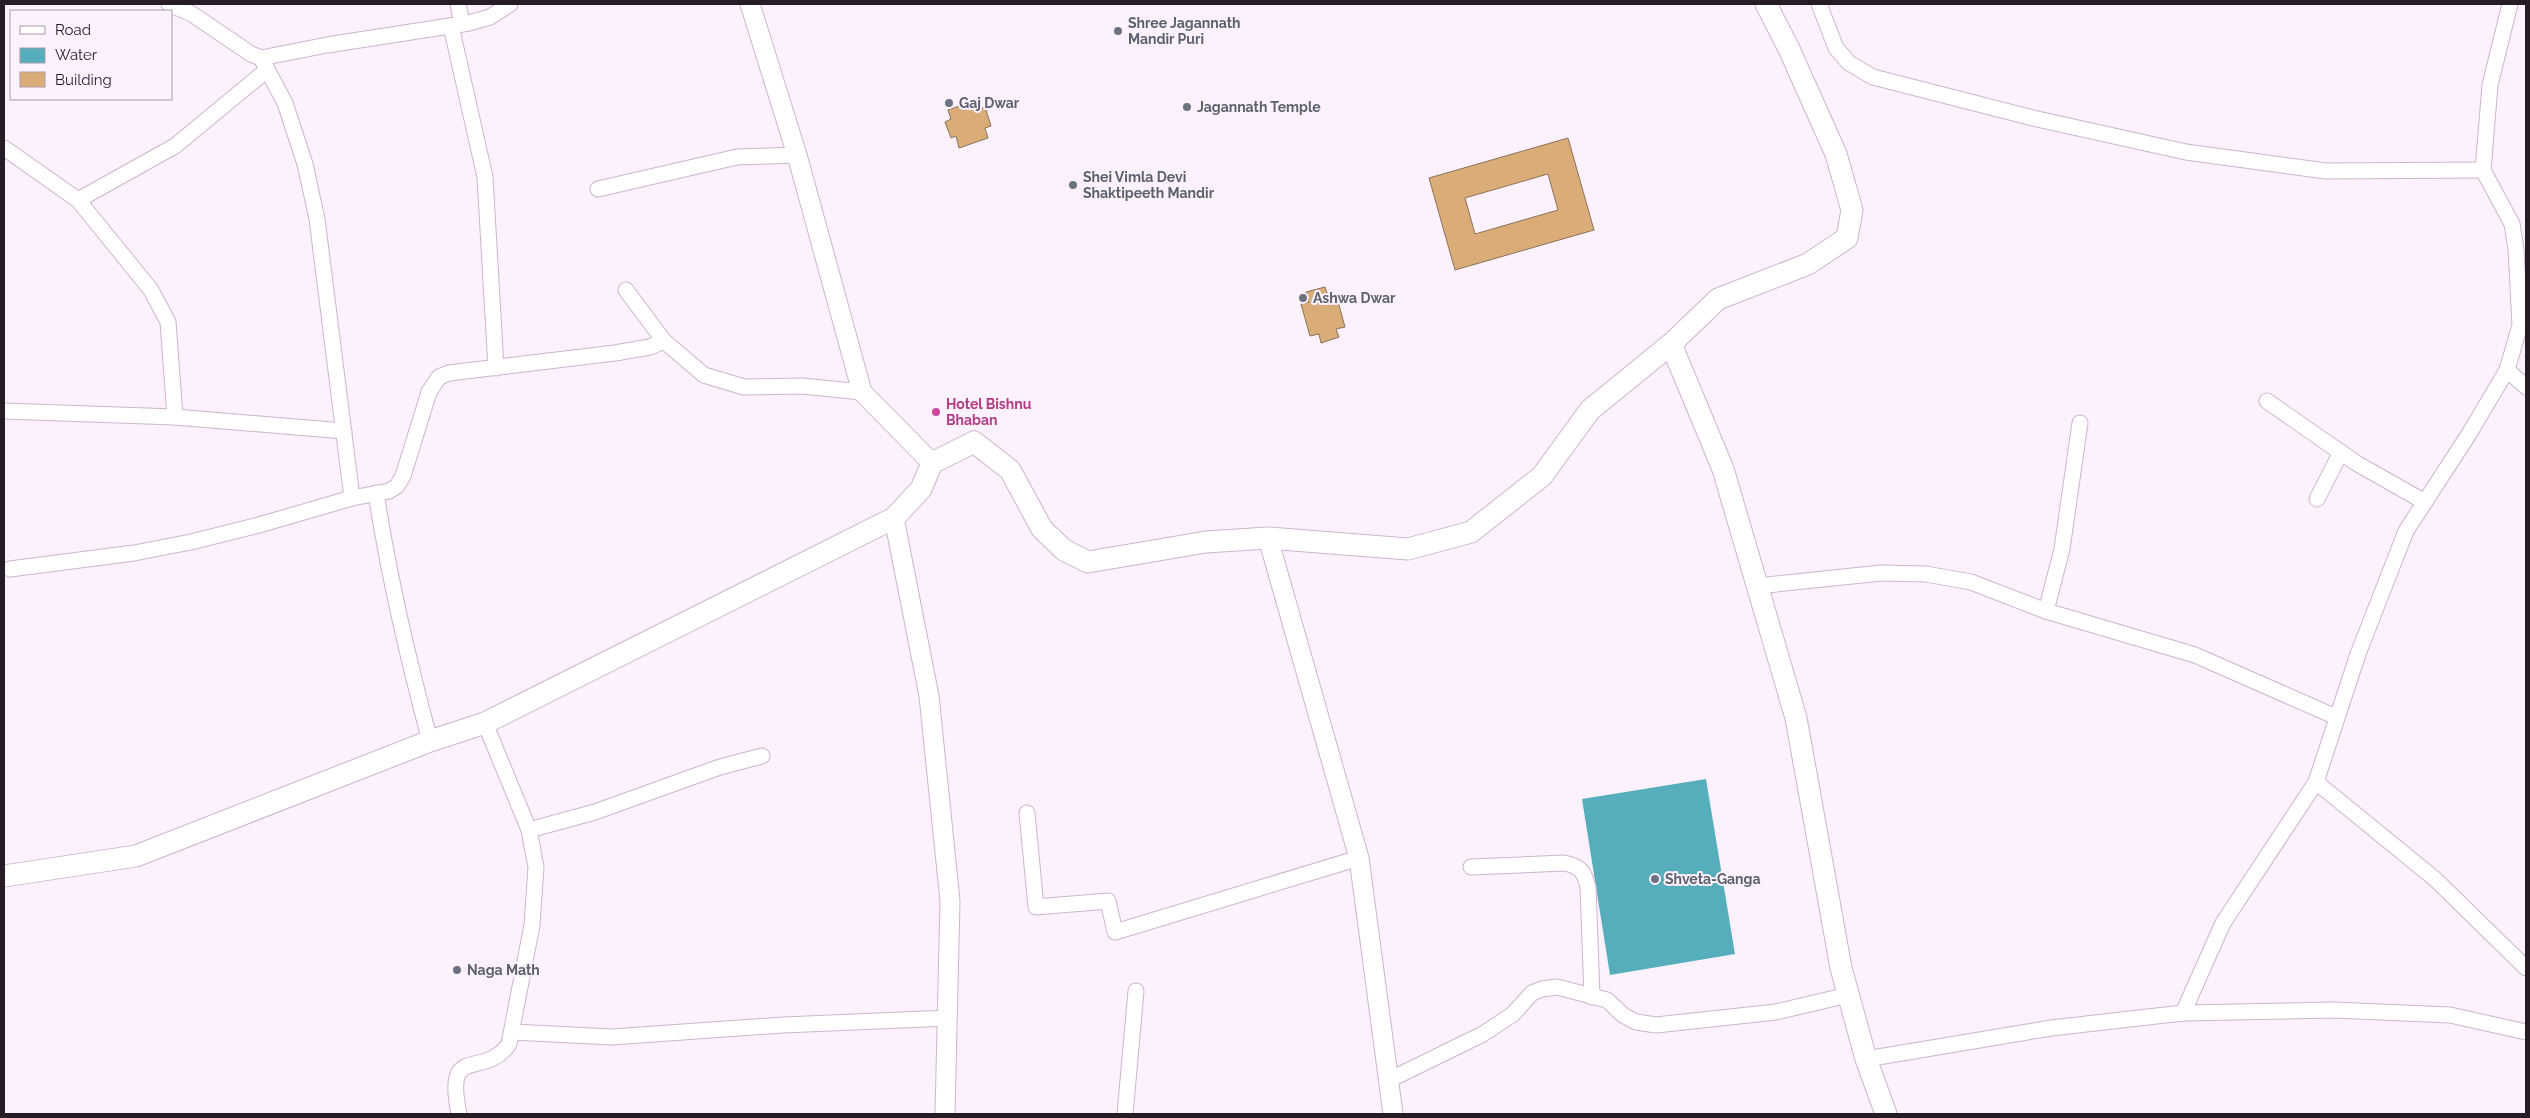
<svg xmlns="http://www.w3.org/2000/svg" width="2530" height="1118" viewBox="0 0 2530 1118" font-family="Raleway,sans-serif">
	<rect width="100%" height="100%" fill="#fcf1fc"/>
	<!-- water -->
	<path fill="#56aebd" d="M1706 779 1735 954 1610 975 1582 799Z"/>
	<!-- building -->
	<g fill="#daac78" stroke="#8a735b" fill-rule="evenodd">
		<path d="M976 100 979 109 985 107 991 126 985 128 988 138 959 148 956 136 951 138 945 122 951 119 948 110Z"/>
		<path d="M1568 138 1594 230 1455 270 1429 178ZM1548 174 1558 210 1475 234 1465 198Z"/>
		<path d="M1325 287 1328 296 1336 294 1345 327 1336 329 1339 337 1321 343 1319 334 1310 336 1301 304 1309 302 1306 292Z"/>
	</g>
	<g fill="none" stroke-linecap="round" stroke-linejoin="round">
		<defs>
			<g id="minor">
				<path d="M169 4 192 14 251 54 261 58 327 45 469 23 490 17 510 4"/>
				<path d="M458 4 462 24"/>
				<path d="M1819 4 1836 48 1849 63 1873 77 2033 118 2186 152 2326 171 2483 170"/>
				<path d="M451 26 485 177 496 368"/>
				<path d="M261 58 285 103 305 164 317 219 352 498"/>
				<path d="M4 148 78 200 151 290 168 322 175 417"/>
				<path d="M598 189 737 157 797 155"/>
				<path d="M78 200 175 146 267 70"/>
				<path d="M664 341 704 375 744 387 802 386 862 392"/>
				<path d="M2507 370 2526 387"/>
				<path d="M2267 401 2356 463 2425 502"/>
				<path d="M4 411 175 417 344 431"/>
				<path d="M376 493C389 578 408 659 430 741"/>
				<path d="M2317 499 2341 452"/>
				<path d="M10 569 134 553 191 542 259 525 352 498 389 491 397 486 403 476 429 392 439 377 449 373 615 353 650 347 664 341 626 290"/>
				<path d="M1757 586 1881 573 1926 574 1971 582 2046 611 2195 655 2336 717"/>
				<path d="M2046 611 2062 549 2080 423"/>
				<path d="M2316 782 2435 879 2526 968"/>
				<path d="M1027 813 1036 907 1108 901 1115 932 1359 858"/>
				<path d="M529 830 595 812 720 767 762 756"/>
				<path d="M1471 867 1564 863C1580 866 1584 871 1588 887L1592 997"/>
				<path d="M2183 1013 2223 923 2316 782 2358 654 2406 531 2469 434 2507 370 2520 325 2516 249 2512 224 2483 170 2490 85 2510 4"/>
				<path d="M512 1032 612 1037 783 1025 949 1018"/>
				<path d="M1866 1059 2051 1028 2183 1013 2334 1010 2450 1015 2526 1032"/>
				<path d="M1389 1080 1483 1034 1513 1014 1532 993 1542 989 1557 987 1607 1000 1623 1015 1636 1022 1656 1025 1776 1012 1848 995"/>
				<path d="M459 1114C444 1041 483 1081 509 1044L532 925 536 867 529 830 485 723"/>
				<path d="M1125 1114 1136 991"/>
			</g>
			<g id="tertiary">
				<path d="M750 4 797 155 862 392 932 463"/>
				<path d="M894 518 929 696 950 901 945 1114"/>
				<path d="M1268 538 1359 858 1393 1114"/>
			</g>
			<g id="secondary">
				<path d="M1671 344 1723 469 1796 718 1841 968 1866 1059 1886 1114"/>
				<path d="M4 876 136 856 430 741 485 723 894 518 921 489 932 463 974 442 1010 470 1042 529 1064 550 1088 562 1206 542 1268 538 1408 549 1471 532 1542 476 1590 410 1671 344 1718 299 1808 264 1847 238 1852 210 1836 154 1789 49 1766 4"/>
			</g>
		</defs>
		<!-- minor casing -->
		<use href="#minor" stroke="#ceb4ce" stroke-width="17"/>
		<!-- tertiary casing -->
		<use href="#tertiary" stroke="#ceb4ce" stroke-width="21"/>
		<!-- secondary casing -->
		<use href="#secondary" stroke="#ceb4ce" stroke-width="23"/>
		<!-- minor -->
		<use href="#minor" stroke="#fff" stroke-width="15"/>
		<!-- tertiary -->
		<use href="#tertiary" stroke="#fff" stroke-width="19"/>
		<!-- secondary -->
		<use href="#secondary" stroke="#fff" stroke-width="21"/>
	</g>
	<!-- markers -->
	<g fill="#6b7280" stroke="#fcf1fc" stroke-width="2">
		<circle cx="1118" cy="31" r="5"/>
		<circle cx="949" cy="103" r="5"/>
		<circle cx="1187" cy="107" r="5"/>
		<circle cx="1073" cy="185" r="5"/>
		<circle cx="1303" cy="298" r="5"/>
		<circle cx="1655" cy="879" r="5"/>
		<circle cx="457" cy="970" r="5"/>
	</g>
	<circle fill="#d1479c" stroke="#fcf1fc" stroke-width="2" cx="936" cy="412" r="5"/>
	<g text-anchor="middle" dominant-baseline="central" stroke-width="4" stroke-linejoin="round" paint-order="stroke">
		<!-- worship labels -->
		<g font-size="14" font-weight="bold" fill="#5b616d" stroke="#fcf1fc" text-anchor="start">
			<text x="1128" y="23">Shree Jagannath<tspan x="1128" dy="16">Mandir Puri</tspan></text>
			<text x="959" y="103">Gaj Dwar</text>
			<text x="1197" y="107">Jagannath Temple</text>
			<text x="1083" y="177">Shei Vimla Devi<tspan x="1083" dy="16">Shaktipeeth Mandir</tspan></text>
			<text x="1313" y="298">Ashwa Dwar</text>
			<text x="1665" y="879">Shveta-Ganga</text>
			<text x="467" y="970">Naga Math</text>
		</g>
		<!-- hotel labels -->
		<g font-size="14" font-weight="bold" fill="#b23c85" stroke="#fcf1fc" text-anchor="start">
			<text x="946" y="404">Hotel Bishnu<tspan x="946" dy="16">Bhaban</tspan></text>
		</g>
	</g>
	<!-- border -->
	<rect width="2530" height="1118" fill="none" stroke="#261c26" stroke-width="10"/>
	<!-- legend -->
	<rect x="10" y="10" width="162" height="90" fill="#fcf1fc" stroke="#a69ca6"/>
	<rect x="20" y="26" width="25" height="8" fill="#ffffff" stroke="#a69ca6"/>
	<text x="55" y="35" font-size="15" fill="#261c26">Road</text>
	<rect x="20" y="48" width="25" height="15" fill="#56aebd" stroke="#a69ca6"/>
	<text x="55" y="60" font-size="15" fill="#261c26">Water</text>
	<rect x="20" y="72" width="25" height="15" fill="#daac78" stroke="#a69ca6"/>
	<text x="55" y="85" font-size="15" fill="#261c26">Building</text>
</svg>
